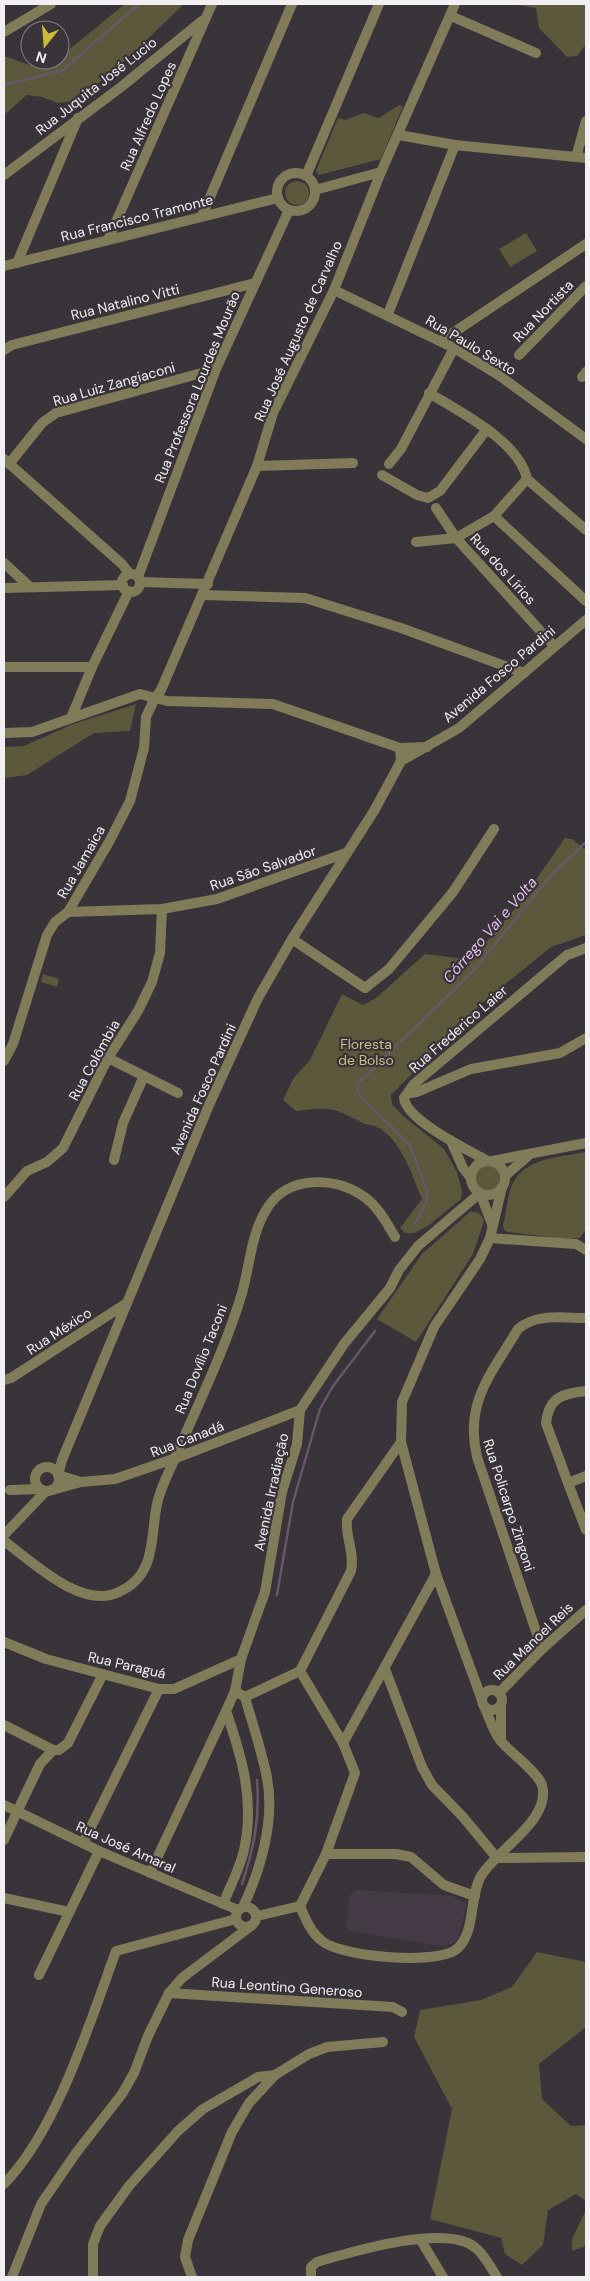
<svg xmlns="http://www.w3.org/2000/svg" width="590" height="2281" viewBox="0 0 590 2281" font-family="'DM Sans',sans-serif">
	<rect width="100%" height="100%" fill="#39333a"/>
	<!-- built -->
	<path fill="#453b47" d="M355 1890 452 1896 467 1904 458 1939 451 1944 441 1946 351 1931 347 1927 349 1897Z"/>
	<!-- green -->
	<g fill="#5c583b">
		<path d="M125 4H184L112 73 74 101 58 103 42 97 27 95 4 115V56L33 66 52 60H60V57Z"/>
		<path d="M511 4H586V44L577 56 567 57 539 28 536 8Z"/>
		<path d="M399 105 403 106 381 159 319 175 316 171 338 118 346 120 363 113 379 118Z"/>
		<circle cx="297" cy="193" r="12"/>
		<path d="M526 233 537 251 510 267 499 249Z"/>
		<path d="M136 704 130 731 94 733 27 775 4 778V747L24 746 73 724Z"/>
		<path d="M565 838 572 839 586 850V935L551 947 482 1003 391 1095 392 1104 402 1115 444 1149 457 1172 462 1191 461 1199 428 1226 414 1233H405L400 1228 422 1199C412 1175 403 1145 381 1129 376 1126 368 1125 363 1123 331 1107 332 1107 296 1111L283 1100 293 1079 310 1060 342 994 363 1005 376 998 425 954 465 959 474 957 521 901Z"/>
		<path d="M43 974 59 979 57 987 41 982Z"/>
		<path d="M586 1152V1229L580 1238 566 1239 508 1232 504 1230 503 1225C506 1214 507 1201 510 1190 521 1157 557 1158 586 1152Z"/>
		<circle cx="487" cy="1178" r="13"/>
		<path d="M470 1212C478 1211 481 1214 484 1221L473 1254 416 1342 377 1319 422 1254Z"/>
		<path d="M537 1952 586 1962V2027L539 2064 542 2099 571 2126 586 2125V2201L576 2194 548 2210 543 2245 522 2265 505 2254 501 2238 430 2219 452 2109 414 2037 420 2010 481 2000 512 1987Z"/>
		<path d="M586 2210V2246L572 2251V2239Z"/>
	</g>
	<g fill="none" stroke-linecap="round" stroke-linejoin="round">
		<!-- stream -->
		<g stroke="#675869" stroke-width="2.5">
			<path d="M4 85 62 71 139 4"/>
			<path d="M415 1224 426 1203 427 1191 410 1145 363 1099 358 1092V1083L473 971 554 872 586 842"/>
			<path d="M277 1595 293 1502 320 1409 333 1386 375 1331"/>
			<path d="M242 1884C254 1847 260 1819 257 1780"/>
		</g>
		<!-- minor -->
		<g stroke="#807b59" stroke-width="10">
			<path d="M451 16 536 53"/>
			<path d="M4 32 51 4"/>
			<path d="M576 157 586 121"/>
			<path d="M4 175 121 87 202 21"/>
			<path d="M202 216 292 4"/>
			<path d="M108 240 212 4"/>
			<path d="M17 263 78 118"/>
			<path d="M334 290 454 348 500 376 586 439"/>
			<path d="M388 314 455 145"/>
			<path d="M441 341 586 244"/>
			<path d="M4 350 12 345 255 283"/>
			<path d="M519 355 586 286"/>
			<path d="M582 377 586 372"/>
			<path d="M429 393C460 412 519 441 527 479L586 530"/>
			<path d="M9 464 42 423 56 413 216 369"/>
			<path d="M389 464 401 449 454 348"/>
			<path d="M257 466 353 463"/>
			<path d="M382 475 417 495 428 498 440 491 487 429"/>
			<path d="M436 508 456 538 554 646"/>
			<path d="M494 516 586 601"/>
			<path d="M416 542 456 538 494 516 527 479"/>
			<path d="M4 563 30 587"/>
			<path d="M202 595 305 598 401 628 524 673"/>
			<path d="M4 667H92"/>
			<path d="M71 718 92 667 129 591"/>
			<path d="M68 912 162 909 217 899 346 853"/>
			<path d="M292 939 365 988 389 969 453 892 494 829"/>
			<path d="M108 1058 178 1093"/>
			<path d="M4 1061 13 1044 47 935 55 922 68 912 109 842 130 801 144 748 146 717 155 698"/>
			<path d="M410 1093 417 1092 471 1069 560 1053 586 1038"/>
			<path d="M451 1141 463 1168 470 1177"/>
			<path d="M114 1160 123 1123 144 1076"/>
			<path d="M486 1160C468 1150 406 1120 404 1098L414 1084 567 955 586 948"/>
			<path d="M492 1161 586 1143"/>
			<path d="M505 1176 528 1156"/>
			<path d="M4 1197 27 1171 47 1162 63 1148 108 1058 138 1011 152 982 160 953 162 909"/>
			<path d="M490 1238 576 1244 586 1250"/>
			<path d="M4 1380 11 1378 127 1303"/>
			<path d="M568 1483 546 1423C549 1396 563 1394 586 1391"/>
			<path d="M4 1541C33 1562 81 1610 119 1592 157 1575 150 1538 157 1504 161 1485 171 1469 178 1451 200 1400 226 1347 242 1293 250 1265 251 1232 268 1207 288 1176 334 1176 363 1196 377 1205 387 1223 395 1237"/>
			<path d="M4 1642 46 1659 159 1689H174L241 1659"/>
			<path d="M542 1649 477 1457C464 1402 492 1373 518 1329 536 1313 564 1318 586 1318"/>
			<path d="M385 1669 422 1767 432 1785 463 1817 497 1858 586 1857"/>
			<path d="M235 1691 241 1659 265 1592 282 1492 297 1444 300 1410"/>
			<path d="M245 1697 300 1671"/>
			<path d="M4 1725 53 1750"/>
			<path d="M343 1743 436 1574"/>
			<path d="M17 1812 40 1764 53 1750H59L68 1743 103 1674"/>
			<path d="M83 1843 159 1689"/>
			<path d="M326 1854 355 1773 343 1743 300 1671 351 1571C355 1553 345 1537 347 1519L401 1442"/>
			<path d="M150 1873 226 1711"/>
			<path d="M4 1898 69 1912"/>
			<path d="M223 1904C230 1887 240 1868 244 1850 255 1801 242 1757 226 1711L235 1691 245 1697C252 1723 262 1751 267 1778 275 1820 261 1869 243 1907"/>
			<path d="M39 1975 99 1851"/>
			<path d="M169 1993 393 2007 402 2012"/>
			<path d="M4 2184C57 2130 90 2022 116 1951L236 1919"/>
			<path d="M420 2239 443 2277"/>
			<path d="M93 2277V2244L100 2226 129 2186 178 2131 203 2109 258 2077 275 2075 309 2054 327 2047 383 2042"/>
			<path d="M192 2277 185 2257 188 2240 232 2132 249 2103 275 2075"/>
			<path d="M311 2277V2267L317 2262C351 2252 449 2222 477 2249 485 2256 491 2268 497 2277"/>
		</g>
		<!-- tertiary -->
		<g stroke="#807b59" stroke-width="10">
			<path d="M399 135 455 145 586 158"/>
			<circle cx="296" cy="192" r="19"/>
			<path d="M306 176 379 4"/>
			<path d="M315 190 381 172"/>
			<path d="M4 266 278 198"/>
			<path d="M4 459 122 564 130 574"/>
			<circle cx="131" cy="583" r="9"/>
			<path d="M138 577 216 369 289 210"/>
			<path d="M140 582 208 584"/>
			<path d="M4 588 123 585"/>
			<path d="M155 698 161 690 257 466 273 413 334 290 381 172 455 4"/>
			<path d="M4 733 32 732 140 694 167 701 273 704 400 748 427 747"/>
			<path d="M401 761 459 728 586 620"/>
			<circle cx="488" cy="1178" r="17"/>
			<circle cx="47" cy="1479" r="12"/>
			<path d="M586 1476 568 1483 586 1530"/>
			<path d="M81 1482 58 1475 62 1460 209 1105 258 998 292 939 374 811 401 761 400 748"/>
			<path d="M10 1490 40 1489"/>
			<path d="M52 1490 81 1482 115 1479 176 1458 300 1410 344 1344 390 1288 399 1270 418 1246 480 1193 492 1224"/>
			<path d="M4 1535 46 1491"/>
			<circle cx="492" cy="1700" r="10"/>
			<path d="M499 1693 542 1649 586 1610"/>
			<path d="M482 1700 436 1574 401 1442 402 1402 434 1327 480 1259 490 1238 502 1187"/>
			<path d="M501 1738V1704"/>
			<path d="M4 1805 99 1851 238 1910"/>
			<path d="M4 1840 17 1812"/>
			<path d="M300 1906C305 1918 311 1933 322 1941 341 1957 440 1966 458 1948 476 1930 469 1897 481 1876 496 1850 552 1820 542 1785 537 1771 509 1752 500 1740 493 1731 489 1717 484 1706"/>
			<circle cx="246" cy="1917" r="10"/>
			<path d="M257 1916 300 1906 326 1854H396L411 1857 444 1885 475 1896"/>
			<path d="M12 2277 41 2204 76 2153 122 2094 134 2073 148 2036 169 1993 182 1978 251 1926"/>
		</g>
	</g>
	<g text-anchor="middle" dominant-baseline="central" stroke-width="4.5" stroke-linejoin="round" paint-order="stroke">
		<!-- street labels -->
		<g font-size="14" fill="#f2eff3" stroke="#39333a">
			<text transform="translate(96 86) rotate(-38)">Rua Juquita José Lucio</text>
			<text transform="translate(148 116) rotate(-66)">Rua Alfredo Lopes</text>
			<text transform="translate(137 218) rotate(-14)">Rua Francisco Tramonte</text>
			<text transform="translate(125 302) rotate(-14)">Rua Natalino Vitti</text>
			<text transform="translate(543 311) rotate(-46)">Rua Nortista</text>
			<text transform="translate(298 331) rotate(-66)">Rua José Augusto de Carvalho</text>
			<text transform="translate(471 345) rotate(31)">Rua Paulo Sexto</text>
			<text transform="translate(114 384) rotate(-16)">Rua Luiz Zangiaconi</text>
			<text transform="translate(197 387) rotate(-68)">Rua Professora Lourdes Mourão</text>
			<text transform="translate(503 569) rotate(48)">Rua dos Lírios</text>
			<text transform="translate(499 674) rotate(-40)">Avenida Fosco Pardini</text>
			<text transform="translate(81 862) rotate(-60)">Rua Jamaica</text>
			<text transform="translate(263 868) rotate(-19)">Rua São Salvador</text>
			<text transform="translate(458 1029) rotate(-41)">Rua Frederico Laier</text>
			<text transform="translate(94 1060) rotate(-61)">Rua Colômbia</text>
			<text transform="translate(203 1089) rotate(-66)">Avenida Fosco Pardini</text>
			<text transform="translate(59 1331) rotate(-33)">Rua México</text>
			<text transform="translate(201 1359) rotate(-68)">Rua Dovílio Taconi</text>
			<text transform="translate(187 1439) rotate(-21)">Rua Canadá</text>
			<text transform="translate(271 1492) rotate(-78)">Avenida Irradiação</text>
			<text transform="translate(509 1505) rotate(72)">Rua Policarpo Zingoni</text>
			<text transform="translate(533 1641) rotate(-44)">Rua Manoel Reis</text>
			<text transform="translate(127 1665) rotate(13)">Rua Paraguá</text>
			<text transform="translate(126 1847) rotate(24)">Rua José Amaral</text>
			<text transform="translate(287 1987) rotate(4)">Rua Leontino Generoso</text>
		</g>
		<!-- park labels -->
		<g font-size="14" fill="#cac082" stroke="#39333a">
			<text x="366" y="1044">Floresta<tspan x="366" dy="16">de Bolso</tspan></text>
		</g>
		<!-- water labels -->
		<g font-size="15" font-style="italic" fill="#e9bff1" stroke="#39333a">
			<text transform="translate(490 930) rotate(-49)">Córrego Vai e Volta</text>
		</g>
	</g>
	<!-- border -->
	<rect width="590" height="2281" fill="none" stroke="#f2eff3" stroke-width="10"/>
	<!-- north arrow -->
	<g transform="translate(45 45) rotate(197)"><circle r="24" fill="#39333a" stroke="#837e84"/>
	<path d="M0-4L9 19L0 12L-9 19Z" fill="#ccb938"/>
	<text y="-8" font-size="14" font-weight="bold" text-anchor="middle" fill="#f2eff3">N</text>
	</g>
</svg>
